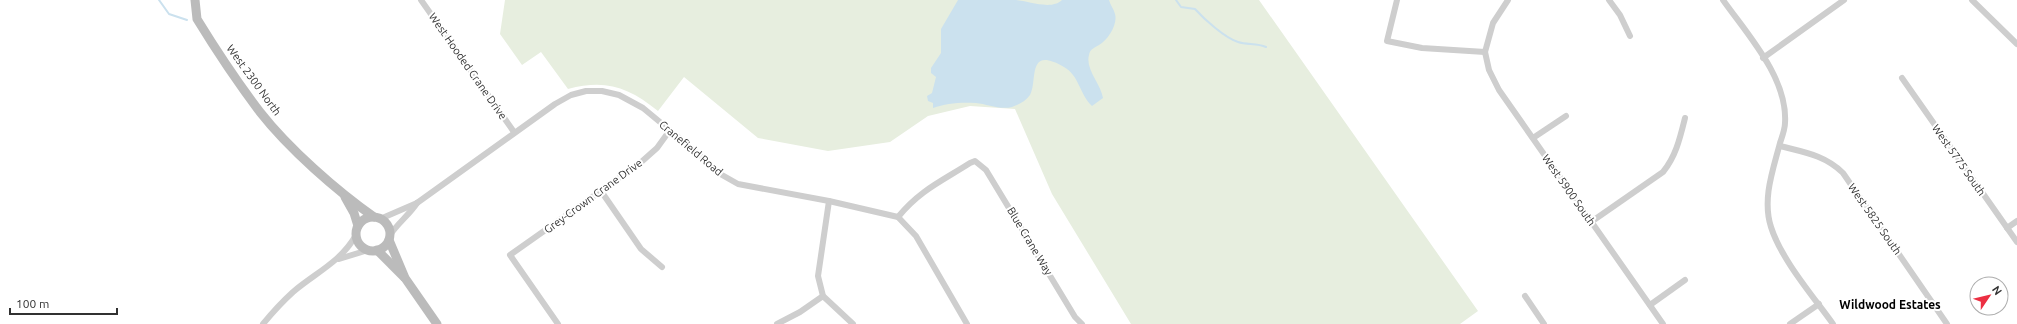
<svg xmlns="http://www.w3.org/2000/svg" width="2017" height="324" viewBox="0 0 2017 324" font-family="Ubuntu,sans-serif">
	<rect width="100%" height="100%" fill="#fff"/>
	<!-- green -->
	<path fill="#e7eedf" d="M505 0H1259L1478 311 1460 324H1131L1052 194 1015 109 970 106 928 116 890 142 828 151 758 138 684 77 658 111C628 87 606 79 568 89L541 52 522 65 500 34Z"/>
	<!-- water -->
	<path fill="#cbe1ee" d="M958 0C977 0 995 0 1014 0 1026 0 1051 11 1062 0H1109C1110 5 1114 9 1115 14 1118 24 1108 40 1099 45 1094 48 1090 49 1089 55 1085 69 1101 84 1103 98L1092 106C1080 95 1079 75 1064 67 1026 45 1038 81 1030 95 1026 101 1018 105 1012 107 1000 110 987 104 976 103 961 102 946 103 933 108V103L928 101 927 96 932 93 936 77 931 73V68L941 53V29Z"/>
	<g fill="none" stroke-linecap="round" stroke-linejoin="round">
		<!-- stream -->
		<g stroke="#cbe1ee" stroke-width="2">
			<path d="M159 0 169 14 187 20"/>
			<path d="M1176 0 1181 7 1195 9C1204 19 1225 38 1238 42 1247 45 1257 43 1266 47"/>
		</g>
		<!-- street -->
		<g stroke="#cecece" stroke-width="6">
			<path d="M421 0 514 132"/>
			<path d="M1397 0 1387 41 1422 48 1485 52 1493 23 1508 0"/>
			<path d="M1609 0 1620 15 1630 36"/>
			<path d="M1723 0C1747 34 1788 78 1785 123 1785 129 1782 137 1780 143 1773 170 1762 199 1771 227 1781 259 1813 296 1833 324"/>
			<path d="M1972 0 2017 44"/>
			<path d="M1485 52 1489 70 1499 90 1663 324"/>
			<path d="M1763 58 1844 0"/>
			<path d="M1902 78 2017 242"/>
			<path d="M1533 138 1566 116"/>
			<path d="M1780 146C1803 152 1825 155 1843 173L1947 324"/>
			<path d="M601 191 641 249 662 267"/>
			<path d="M829 201 818 276 823 296 853 324"/>
			<path d="M898 217C920 190 942 181 970 163L975 161 986 170 1075 317 1082 324"/>
			<path d="M380 219 417 203 555 104 571 95 586 91H602L619 95 643 108 701 156 715 171 738 184 829 201 898 217 916 236 967 324"/>
			<path d="M1591 222 1663 172C1676 156 1680 138 1685 118"/>
			<path d="M2007 228 2017 221"/>
			<path d="M390 235C398 223 409 215 417 203"/>
			<path d="M339 259 368 250"/>
			<path d="M1525 296 1544 324"/>
			<path d="M1650 305 1685 280"/>
			<path d="M263 324C272 313 282 302 293 292 315 273 341 262 356 235"/>
			<path d="M558 324 510 255 639 164 657 148 670 130"/>
			<path d="M777 324 800 312 823 296"/>
			<path d="M1790 324 1819 304"/>
		</g>
		<!-- secondary -->
		<g stroke="#bbb" stroke-width="9">
			<path d="M195 0 197 19C216 50 238 83 260 112 289 149 337 191 374 217"/>
			<path d="M345 197 354 213 358 226"/>
			<circle cx="373" cy="234" r="17"/>
			<path d="M389 240 405 278 437 324"/>
			<path d="M377 250 404 277"/>
		</g>
	</g>
	<g text-anchor="middle" dominant-baseline="central" stroke-width="4" stroke-linejoin="round" paint-order="stroke">
		<!-- street labels -->
		<g font-size="11" fill="#313131" stroke="#fff">
			<text transform="translate(468 66) rotate(55)">West Hooded Crane Drive</text>
			<text transform="translate(254 80) rotate(54)">West 2300 North</text>
			<text transform="translate(691 148) rotate(40)">Cranefield Road</text>
			<text transform="translate(1959 160) rotate(55)">West 5775 South</text>
			<text transform="translate(1569 190) rotate(55)">West 5900 South</text>
			<text transform="translate(593 196) rotate(-36)">Grey-Crown Crane Drive</text>
			<text transform="translate(1875 219) rotate(55)">West 5825 South</text>
			<text transform="translate(1030 241) rotate(59)">Blue Crane Way</text>
		</g>
		<!-- neighbourhood labels -->
		<g font-size="12" font-weight="bold" fill="#000" stroke="#fff">
			<text x="1890" y="304">Wildwood Estates</text>
		</g>
	</g>
	<!-- north arrow -->
	<g transform="translate(1989 296) rotate(55)"><circle r="19" fill="#ffffff" stroke="#adadad"/>
	<path d="M0-3L7 15L0 10L-7 15Z" fill="#ec2f42"/>
	<text y="-6" font-size="11" font-weight="bold" text-anchor="middle" fill="#313131">N</text>
	</g>
	<!-- scale -->
	<path d="M10 308v6h107v-6" fill="none" stroke="#313131" stroke-width="2"/>
	<text x="16" y="308" font-size="12" fill="#313131" stroke="#ffffff" stroke-width="3" paint-order="stroke">100 m</text>
</svg>
